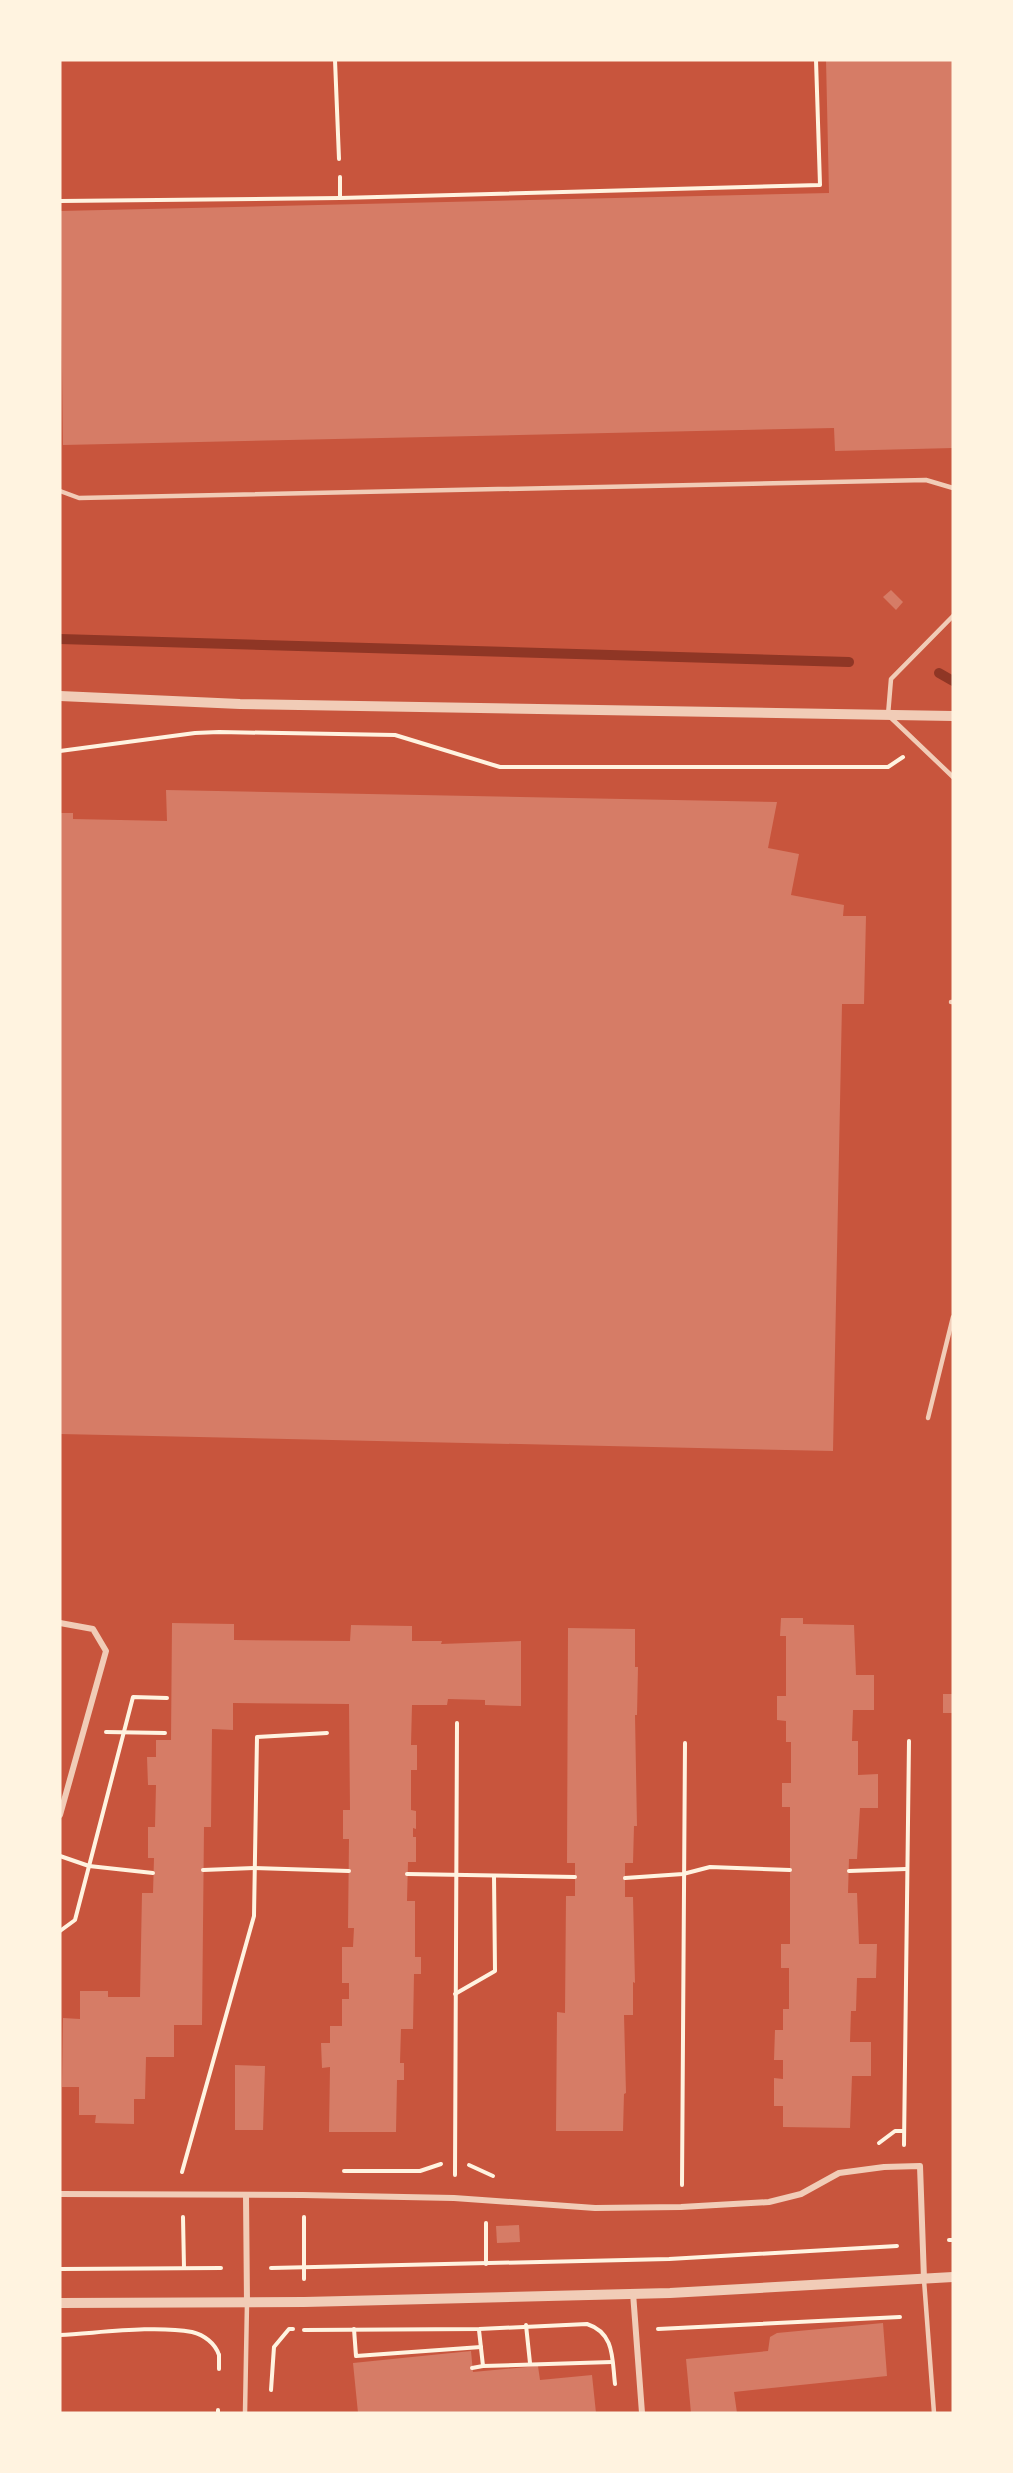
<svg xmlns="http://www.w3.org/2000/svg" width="1013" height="2473" viewBox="0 0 1013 2473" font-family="Ubuntu,sans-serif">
	<rect width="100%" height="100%" fill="#c8553d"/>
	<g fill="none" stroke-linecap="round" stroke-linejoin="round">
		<!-- stream -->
		<g stroke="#8f3625" stroke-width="10">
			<path d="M60 639 849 662"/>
			<path d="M939 673 953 681"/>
		</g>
	</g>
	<!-- building -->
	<g fill="#d67c66">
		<path d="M826 60H953V448L835 451 834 428 63 445 60 211 829 193Z"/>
		<path d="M891 590 903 602 896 610 883 597Z"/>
		<path d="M166 790 777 802 768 848 799 854 791 895 844 905 843 916H866L864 1004H842L833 1451 60 1434V813H73V819L167 821Z"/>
		<path d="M781 1618H803V1624L854 1625 856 1675H874V1710H853L852 1741H858V1775L878 1774V1808H860L857 1859H849L848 1893H857L859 1944H877L876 1978H857L856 2011H851L850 2042H871V2076H852L850 2128 783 2127V2106H774V2078L783 2079V2060H774L775 2030H783V2009H789V1968H781V1944H790V1807H782V1783H791V1742H786V1721L777 1720V1696H786V1636H780Z"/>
		<path d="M172 1623 234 1624V1640L350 1641 351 1625 412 1626V1641H442L441 1644 521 1641V1706L485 1705V1700L448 1699 447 1705H412L411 1745H417V1770H411V1810L416 1811V1829L413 1828V1837H416V1862H408L407 1901H415V1957H421V1974H414L413 2029H401L400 2063H404V2080H397L396 2132H329L330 2067 322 2068 321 2043H330V2026H342V1999H349V1983H342V1947H353L354 1928H348L349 1839H343V1810H350L349 1704 233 1703V1730L212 1729 211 1827H204L202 2025H174V2057H146L145 2099H134V2124L95 2123 96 2115H79V2087H62L63 2018 80 2019V1991H108V1997H140L142 1893H153L154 1858H148V1827H155L156 1785H148L147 1757H156V1740H171Z"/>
		<path d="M568 1628 635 1629V1667H638L637 1715H635L637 1826H634L633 1863H625V1897H633L635 1983 633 1982V2015H624L626 2093 624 2094 623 2131H556L557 2012 565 2013 566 1896H575V1863H567Z"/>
		<rect x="943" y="1694" width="10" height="19"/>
		<path d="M235 2065 265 2066 263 2130H235Z"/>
		<path d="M519 2225 520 2242 497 2243 496 2226Z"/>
		<path d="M883 2323 887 2376 734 2392 737 2413H691L686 2359 768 2351 770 2337 777 2333Z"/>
		<path d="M471 2351 473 2372 538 2366 540 2380 592 2375 596 2413H358L353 2363Z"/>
	</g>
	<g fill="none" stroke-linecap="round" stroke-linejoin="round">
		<!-- path -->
		<g stroke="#fff3e0" stroke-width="4">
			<path d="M335 60 339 159"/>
			<path d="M340 177V198"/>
			<path d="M60 201 340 198 820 185 816 60"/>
			<path d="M60 751 195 733 219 732 395 735 500 767H888L903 757"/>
			<path d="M106 1732 165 1733"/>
			<path d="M60 1856 89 1866 153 1873"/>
			<path d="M203 1870 254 1868 349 1871"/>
			<path d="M849 1871 906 1869"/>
			<path d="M407 1874 575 1877"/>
			<path d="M625 1878 683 1874 710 1867 790 1870"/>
			<path d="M60 1931 75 1920 133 1697 167 1698"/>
			<path d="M455 1994 495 1971 494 1876"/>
			<path d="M879 2143 895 2131H904"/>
			<path d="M904 2145 909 1741"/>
			<path d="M469 2165 493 2176"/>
			<path d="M344 2171H420L441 2164"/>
			<path d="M182 2172 254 1916 257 1737 327 1733"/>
			<path d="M455 2175 457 1723"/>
			<path d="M682 2185 685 1743"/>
			<path d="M183 2217 184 2268"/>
			<path d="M304 2217V2279"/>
			<path d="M486 2223V2264"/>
			<path d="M949 2240H953"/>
			<path d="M271 2268 669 2259 897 2246"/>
			<path d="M60 2269 221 2268"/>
			<path d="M526 2325 530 2363"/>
			<path d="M354 2329 356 2356 481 2347"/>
			<path d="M658 2329 900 2317"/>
			<path d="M304 2330 479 2329 587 2324C615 2333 612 2359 615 2384"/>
			<path d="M479 2330 483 2366 612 2362"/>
			<path d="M60 2335C99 2333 154 2325 192 2332 204 2335 215 2343 219 2355"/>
			<path d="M472 2368 483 2366"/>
			<path d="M219 2369V2355"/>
			<path d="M271 2390 274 2347 289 2329H293"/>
			<path d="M218 2413V2410"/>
		</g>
		<!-- service -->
		<g stroke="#f1ccb7" stroke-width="4.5">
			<path d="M60 491 79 498 926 480 953 488"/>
			<path d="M953 616 891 679 888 715 953 777"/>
			<path d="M951 1002H953"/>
			<path d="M928 1418 953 1317"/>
			<path d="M924 2280 934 2413"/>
			<path d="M245 2413 247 2303"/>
		</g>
		<!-- minor -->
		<g stroke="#f1ccb7" stroke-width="6">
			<path d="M60 1623 93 1629 106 1651 60 1815"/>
			<path d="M60 2194 303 2195 454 2198 595 2208 681 2207 769 2202 801 2194 839 2173 884 2167 920 2166 924 2279"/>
			<path d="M246 2195 247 2303"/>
			<path d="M633 2293 642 2413"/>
		</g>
		<!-- tertiary -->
		<g stroke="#f1ccb7" stroke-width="10">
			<path d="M60 696 240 704 953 716"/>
			<path d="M60 2303 304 2302 670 2293 953 2277"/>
		</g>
	</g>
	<!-- border -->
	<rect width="1013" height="2473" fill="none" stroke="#fff3e0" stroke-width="123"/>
</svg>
